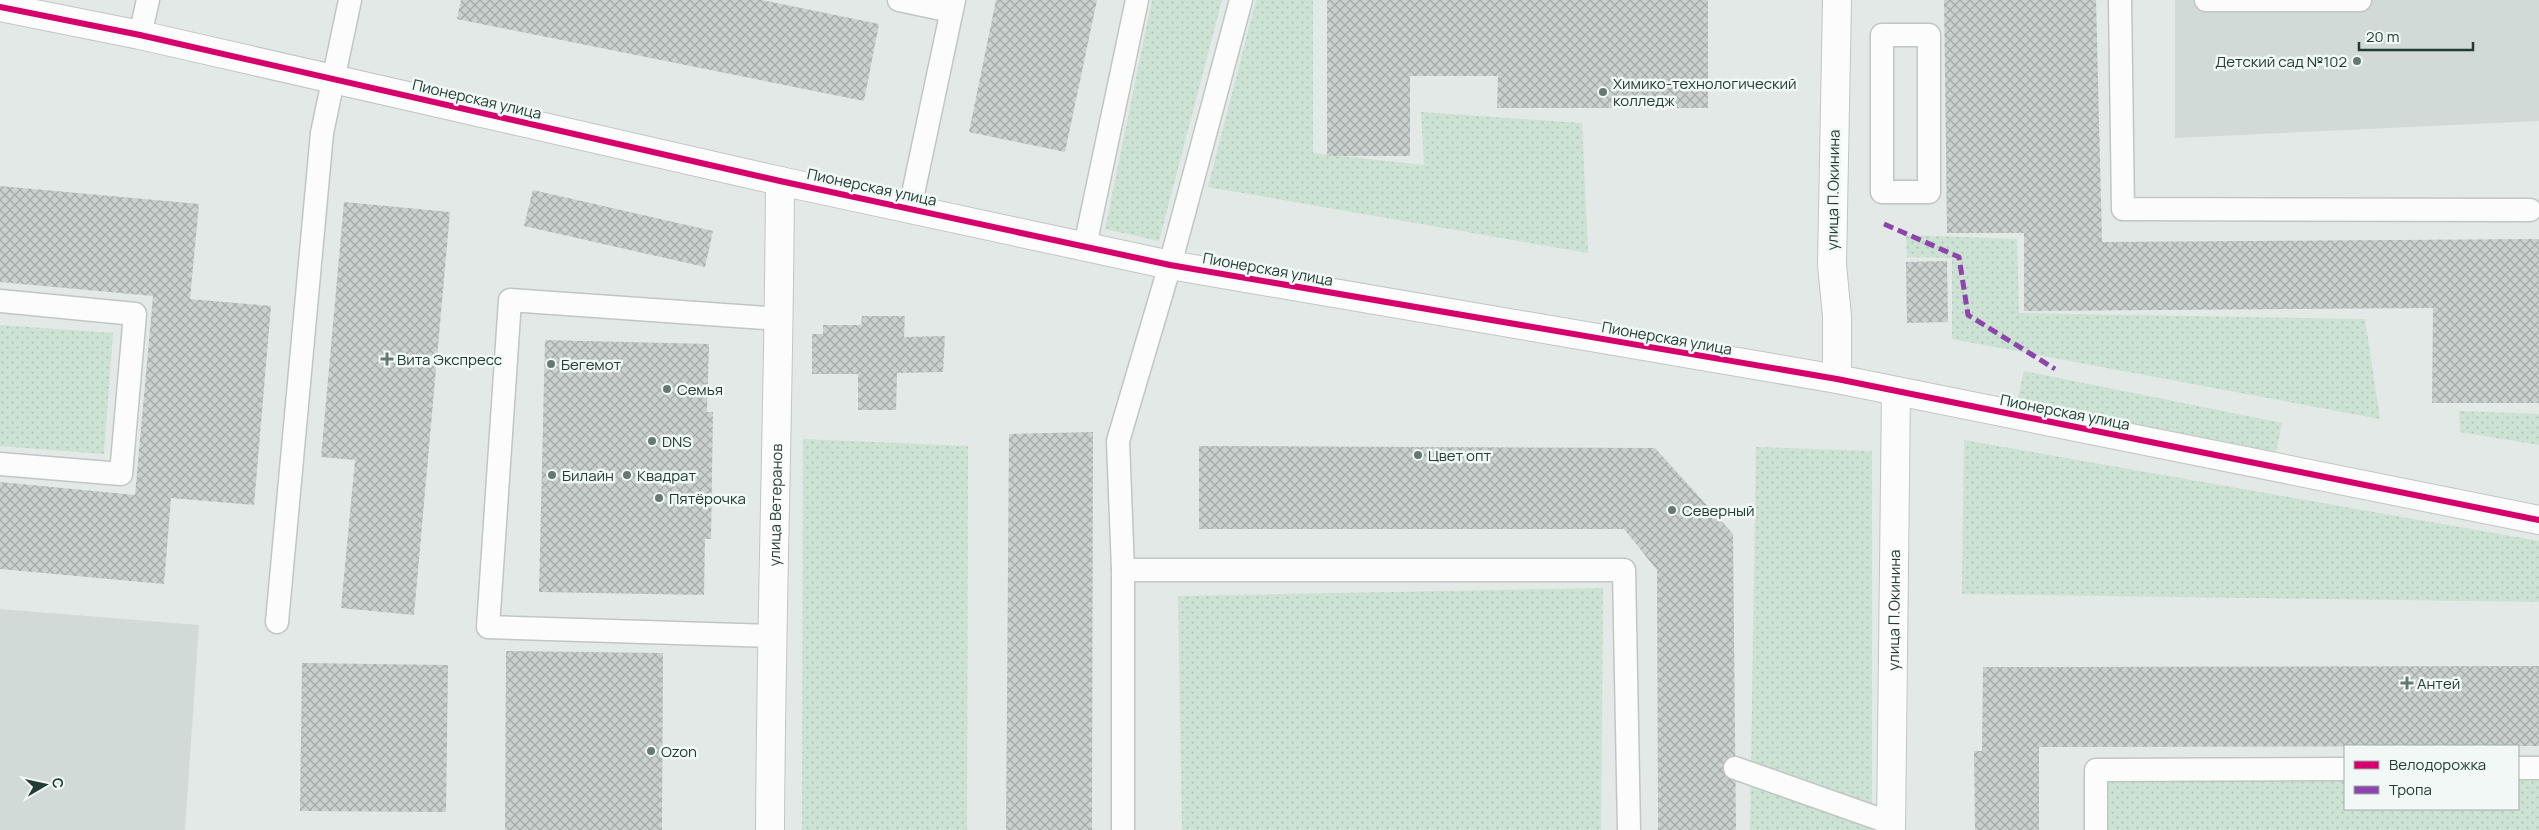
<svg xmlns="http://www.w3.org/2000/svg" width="2539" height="830" viewBox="0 0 2539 830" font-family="Manrope,sans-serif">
	<defs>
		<pattern id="grass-dots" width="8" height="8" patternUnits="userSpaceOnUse" patternTransform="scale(1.25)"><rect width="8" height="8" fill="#cce2d3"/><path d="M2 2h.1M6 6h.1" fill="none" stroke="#afc3b6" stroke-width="1.8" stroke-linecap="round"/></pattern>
		<pattern id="building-cross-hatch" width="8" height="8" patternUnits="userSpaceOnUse" patternTransform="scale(1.25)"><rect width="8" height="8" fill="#cad0ce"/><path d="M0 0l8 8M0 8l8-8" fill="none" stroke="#a4aaa8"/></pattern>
	</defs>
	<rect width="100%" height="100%" fill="#e3e9e6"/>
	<!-- built -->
	<g fill="#d1dad6">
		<path d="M2175 0H2539V121L2175 138Z"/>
		<path d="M0 609 199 625 185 830H0Z"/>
	</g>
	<!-- grass -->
	<g fill="url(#grass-dots)">
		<path d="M1152 0H1222L1159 241 1105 229Z"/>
		<path d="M1256 0H1313V153L1424 165 1421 112 1582 123 1588 253 1208 187Z"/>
		<path d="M1906 235 2017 239 2019 313 2365 319 2380 419 1952 339V258L1907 257Z"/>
		<path d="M0 325 113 333 104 454 0 446Z"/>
		<path d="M2024 371 2282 423 2276 453 2017 402Z"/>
		<path d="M2459 411 2539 414V445L2460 432Z"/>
		<path d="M803 439 968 446 967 830H802Z"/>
		<path d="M1964 440 2539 541V602L1962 594Z"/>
		<path d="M1756 447 1872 451V830H1750Z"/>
		<path d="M1603 588 1601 830H1182L1178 596Z"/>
		<path d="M2539 773V830H2102V777L2345 775V809H2518V774Z"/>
	</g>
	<!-- building -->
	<g fill="url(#building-cross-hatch)">
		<path d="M461 0H762L879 24 864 101 457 19Z"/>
		<path d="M996 0H1097L1065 152 969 132Z"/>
		<path d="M1327 0H1708V108H1497L1498 76H1410V156H1327Z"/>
		<path d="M1944 0H2096L2102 242 2539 239V403H2432L2433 308 2024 311V233H1947Z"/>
		<path d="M0 186 199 204 190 299 271 306 254 505 171 498 164 584 0 569V482L135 495 153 296 0 282Z"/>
		<path d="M533 190 713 231 705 267 524 226Z"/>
		<path d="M344 202 450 212 414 615 341 608 355 460 321 457Z"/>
		<path d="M1947 261 1948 322 1907 323 1906 262Z"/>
		<path d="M862 316H905L904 337 945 336 943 372 897 373 896 410H858V374H812V334H823V325H861Z"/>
		<path d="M545 340 709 344 707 412H713L711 539H705L704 595 539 592Z"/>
		<path d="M1093 432 1092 830H1006L1009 434Z"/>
		<path d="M1199 446 1655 448 1733 534 1736 830H1658L1657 570 1624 529H1199Z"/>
		<path d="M506 651 663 653 662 830H505Z"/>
		<path d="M302 663 448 665 446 812 300 811Z"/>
		<path d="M2539 666V746L2039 747V830H1975L1974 751H1982L1983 667Z"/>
	</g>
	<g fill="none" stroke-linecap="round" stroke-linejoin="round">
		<defs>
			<g id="service">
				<path d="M899 0 951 11"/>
				<path d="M2120 0 2123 209 2530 210"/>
				<path d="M2206 0H2360"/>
				<path d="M140 35 148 0"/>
				<rect x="1882" y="35" width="47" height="157"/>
				<path d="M910 208 954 0"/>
				<path d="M1085 246 1137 0"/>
				<path d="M0 301 135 314 121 474 0 464"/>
				<path d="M1123 570H1624L1629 830"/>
				<path d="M277 622 322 133 350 0"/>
				<path d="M771 636 488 627 510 300 780 319"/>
				<path d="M1735 768 1891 823"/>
				<path d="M2518 768H2539"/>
				<path d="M1123 830V570L1118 441 1170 265 1241 0"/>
				<path d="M2096 830V770L2345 769"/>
			</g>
			<g id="minor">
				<path d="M1837 0 1832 265 1837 316V379"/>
				<path id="s1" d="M770 830C771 614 779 397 780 181"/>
				<path id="s2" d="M1891 830 1896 391"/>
			</g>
			<path id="tertiary" d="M0 7 140 35 780 181 1170 265 1837 379 2539 520"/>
		</defs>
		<!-- service casing -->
		<use href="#service" stroke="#c0c6c3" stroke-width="25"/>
		<!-- minor casing -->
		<use href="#minor" stroke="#c0c6c3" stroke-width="30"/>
		<!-- tertiary casing -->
		<use href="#tertiary" stroke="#c0c6c3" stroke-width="30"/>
		<!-- service -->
		<use href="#service" stroke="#fbfcfb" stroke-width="22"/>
		<!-- minor -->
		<use href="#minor" stroke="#fbfcfb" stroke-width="28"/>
		<!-- tertiary -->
		<use href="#tertiary" stroke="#fbfcfb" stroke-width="28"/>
		<!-- quiet -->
		<path stroke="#8e44ad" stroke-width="5" stroke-dasharray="10 5" stroke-linecap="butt" d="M1884 224 1959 257 1968 315 2055 369"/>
		<defs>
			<path id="cycleway" d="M0 7 140 35 780 181 1170 265 1837 379 2539 520"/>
		</defs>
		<!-- cycleway casing -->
		<use href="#cycleway" stroke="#f1f8f5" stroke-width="9"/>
		<!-- cycleway -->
		<use href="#cycleway" stroke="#d6006c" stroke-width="6"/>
	</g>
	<!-- markers -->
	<g fill="#657973" stroke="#f1f8f5" stroke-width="2">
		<circle cx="2357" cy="61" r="5"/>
		<circle cx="1603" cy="92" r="5"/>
		<path d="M384.5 351.5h5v5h5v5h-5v5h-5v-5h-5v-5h5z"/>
		<circle cx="551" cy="364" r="5"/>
		<circle cx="667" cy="389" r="5"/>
		<circle cx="652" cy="441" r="5"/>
		<circle cx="1418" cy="455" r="5"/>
		<circle cx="552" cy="475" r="5"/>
		<circle cx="627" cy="475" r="5"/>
		<circle cx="659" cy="498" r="5"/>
		<circle cx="1672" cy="510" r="5"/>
		<path d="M2404.5 675.5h5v5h5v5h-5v5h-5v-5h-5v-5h5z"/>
		<circle cx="651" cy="751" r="5"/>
	</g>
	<g text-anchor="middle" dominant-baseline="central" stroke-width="5" stroke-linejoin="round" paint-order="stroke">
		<!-- poi labels -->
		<g font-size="15" fill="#213c35" stroke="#f1f8f5" text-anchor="start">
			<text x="2347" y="61" text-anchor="end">Детский сад №102</text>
			<text x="1613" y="83">Химико-технологический<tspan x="1613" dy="17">колледж</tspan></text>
			<text x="397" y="359">Вита Экспресс</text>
			<text x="561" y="364">Бегемот</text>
			<text x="677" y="389">Семья</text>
			<text x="662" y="441">DNS</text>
			<text x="1428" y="455">Цвет опт</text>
			<text x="562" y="475">Билайн</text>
			<text x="637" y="475">Квадрат</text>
			<text x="669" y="498">Пятёрочка</text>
			<text x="1682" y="510">Северный</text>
			<text x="2417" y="683">Антей</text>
			<text x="661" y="751">Ozon</text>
		</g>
		<!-- street labels -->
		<g font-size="15" fill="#213c35" stroke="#f1f8f5">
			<text transform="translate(477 99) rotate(13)">Пионерская улица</text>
			<text transform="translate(872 187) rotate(12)">Пионерская улица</text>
			<text transform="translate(1833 190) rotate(-89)">улица П.Окинина</text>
			<text transform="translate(1268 269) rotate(10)">Пионерская улица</text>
			<text transform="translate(1667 338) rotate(10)">Пионерская улица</text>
			<text transform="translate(2065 412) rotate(11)">Пионерская улица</text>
			<text stroke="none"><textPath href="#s1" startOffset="325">улица Ветеранов</textPath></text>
			<text stroke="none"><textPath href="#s2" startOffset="220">улица П.Окинина</textPath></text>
		</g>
	</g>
	<!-- legend -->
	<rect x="2344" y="745" width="175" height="65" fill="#f1f8f5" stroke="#9eada8"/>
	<rect x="2354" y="761" width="25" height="8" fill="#d6006c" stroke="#9eada8"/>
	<text x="2389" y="770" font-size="15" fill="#213c35">Велодорожка</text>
	<rect x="2354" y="786" width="25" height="8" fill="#8e44ad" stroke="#9eada8"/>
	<text x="2389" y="795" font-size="15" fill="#213c35">Тропа</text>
	<!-- north arrow -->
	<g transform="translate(45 785) rotate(81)" stroke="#f1f8f5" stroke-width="4" paint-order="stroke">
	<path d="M0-4L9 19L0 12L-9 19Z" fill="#213c35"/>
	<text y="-8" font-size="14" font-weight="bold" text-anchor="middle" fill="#213c35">С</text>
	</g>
	<!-- scale -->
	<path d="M2359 42v8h114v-8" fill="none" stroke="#213c35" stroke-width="2.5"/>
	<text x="2366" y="42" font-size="15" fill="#213c35" stroke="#f1f8f5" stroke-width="4" paint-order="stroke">20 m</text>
</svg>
